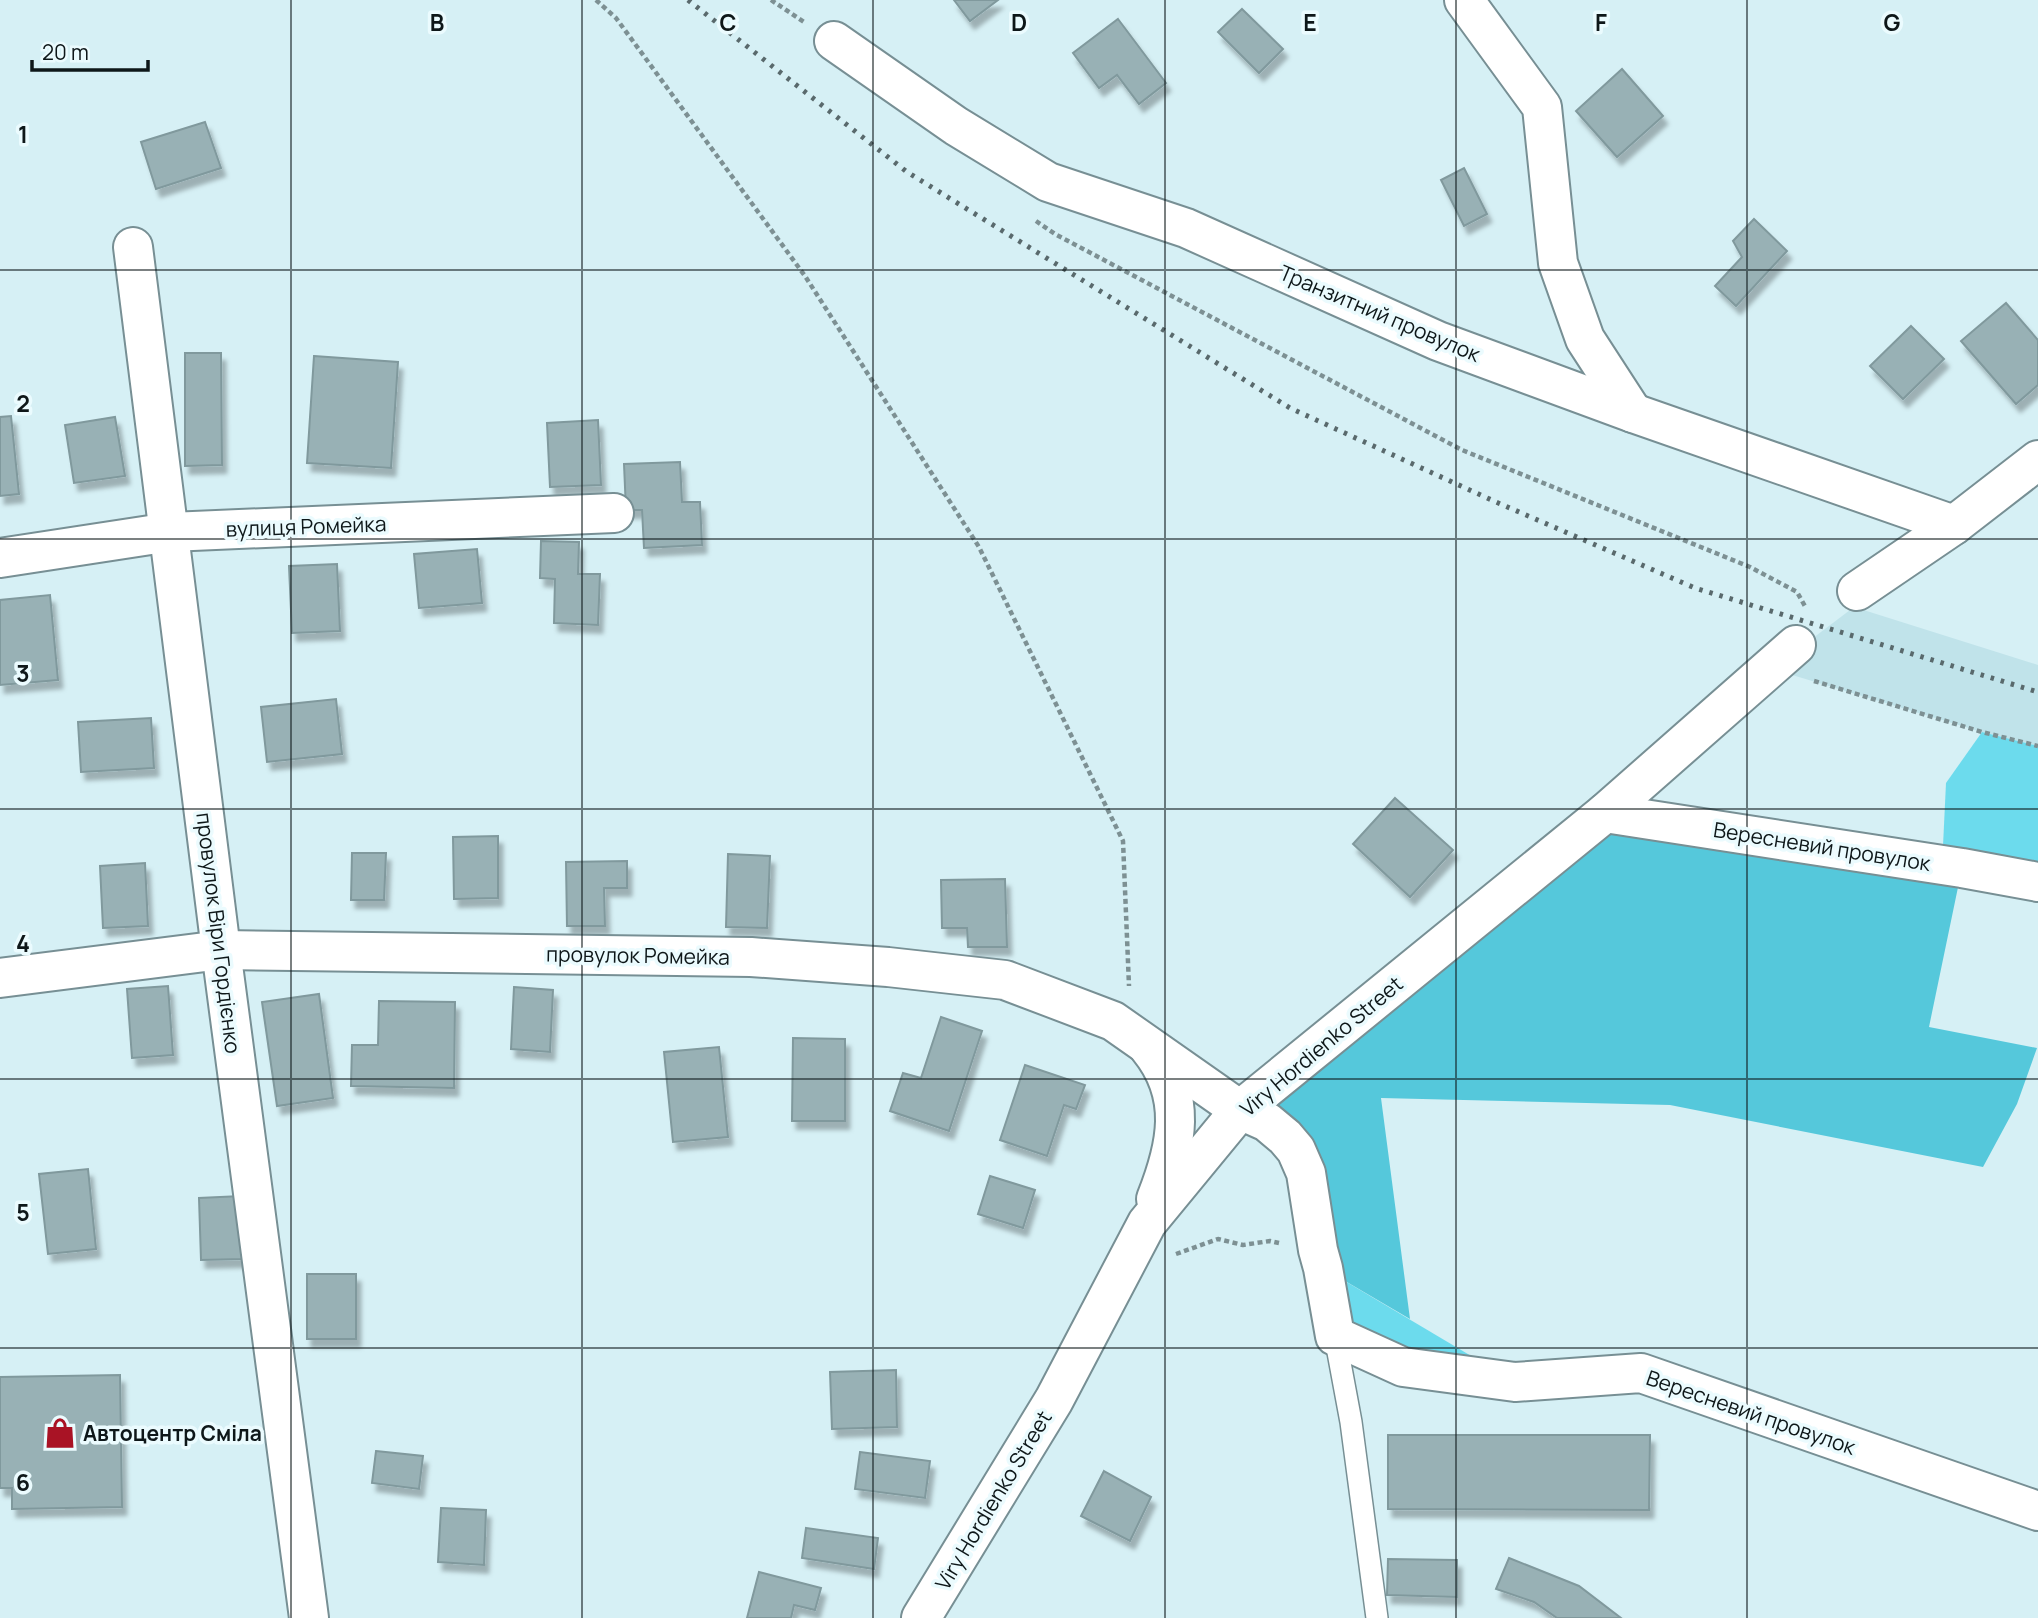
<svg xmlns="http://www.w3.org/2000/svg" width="2038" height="1618" viewBox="0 0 2038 1618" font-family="Manrope,sans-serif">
	<defs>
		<filter id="shadow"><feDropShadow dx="4.5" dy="8" stdDeviation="2" flood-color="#0004"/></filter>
	</defs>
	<rect width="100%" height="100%" fill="#d6f0f5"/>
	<!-- built -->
	<path fill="#c0e3ea" d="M1854 607 2038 665V746L1982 732 1772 669Z"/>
	<!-- green -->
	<g fill="#6cdbed">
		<path d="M1982 732 2038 746V862L1943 846 1946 783Z"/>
		<path d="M1323 1268 1515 1382 1335 1336Z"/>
	</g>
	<!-- forest -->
	<path fill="#55c8db" d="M1605 813 1962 868 1929 1027 2037 1048 2017 1104 1983 1167 1670 1105 1381 1098 1410 1319 1323 1268 1306 1173 1251 1116Z"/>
	<!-- building -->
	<g fill="#98b1b5" stroke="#80999d" stroke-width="2" filter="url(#shadow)">
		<path d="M954 0H998L970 21Z"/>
		<path d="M1242 9 1283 49 1259 73 1218 32Z"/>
		<path d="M1118 19 1166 83 1139 104 1117 75 1099 88 1073 53Z"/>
		<path d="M1622 69 1663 116 1617 157 1576 111Z"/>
		<path d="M205 122 221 168 156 189 141 142Z"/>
		<path d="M1464 168 1487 214 1464 226 1441 180Z"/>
		<path d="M1754 219 1787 251 1736 306 1715 286 1742 257 1733 241Z"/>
		<path d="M2006 303 2038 340V385L2016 404 1961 341Z"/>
		<path d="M1911 326 1944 359 1903 399 1870 366Z"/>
		<path d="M185 353H221L222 465 185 466Z"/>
		<path d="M314 356 398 362 391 468 307 463Z"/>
		<path d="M11 416 19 494 0 496V417Z"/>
		<path d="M115 417 125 476 74 483 65 425Z"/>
		<path d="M598 420 601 485 550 487 547 423Z"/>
		<path d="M680 462 682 502H700L702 545 644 548 642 510H626L624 464Z"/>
		<path d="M541 541 579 542 578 574H600L598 625 554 623 555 579 540 578Z"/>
		<path d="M477 549 482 603 419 608 414 554Z"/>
		<path d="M337 564 340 631 292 633 289 566Z"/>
		<path d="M50 595 58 680 0 685V600Z"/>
		<path d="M336 699 342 754 267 762 261 707Z"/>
		<path d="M151 718 154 768 81 772 78 722Z"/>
		<path d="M1395 798 1453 850 1410 897 1353 844Z"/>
		<path d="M498 836V898L454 899 453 837Z"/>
		<path d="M352 853H386L384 900H351Z"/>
		<path d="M728 854 770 856 767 928 726 927Z"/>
		<path d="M627 861V888H604L605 926H567L566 862Z"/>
		<path d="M145 863 148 926 103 928 100 866Z"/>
		<path d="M1005 879 1007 947H968L967 928H942L941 880Z"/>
		<path d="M168 986 173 1055 132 1058 127 989Z"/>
		<path d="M514 987 553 990 550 1052 511 1049Z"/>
		<path d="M319 994 333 1098 277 1106 262 1002Z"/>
		<path d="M379 1001 455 1002 454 1088 351 1086 352 1045H378Z"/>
		<path d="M941 1017 982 1031 949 1131 890 1111 903 1073 921 1078Z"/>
		<path d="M793 1038 845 1039V1121H792Z"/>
		<path d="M719 1047 728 1137 673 1142 664 1052Z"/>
		<path d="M1025 1065 1085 1085 1076 1109 1064 1105 1047 1156 1000 1140Z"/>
		<path d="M88 1169 96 1249 48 1254 39 1174Z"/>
		<path d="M990 1176 1035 1190 1023 1228 978 1214Z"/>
		<path d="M241 1196 243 1259 201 1260 199 1198Z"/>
		<rect x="307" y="1274" width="49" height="65"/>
		<path d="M896 1370 897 1427 832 1429 830 1372Z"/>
		<path d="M120 1375 122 1507 12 1509V1488H0V1377Z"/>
		<path d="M1388 1435H1650L1649 1510 1388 1509Z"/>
		<path d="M376 1451 423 1456 419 1489 372 1483Z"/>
		<path d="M860 1452 930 1461 925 1498 855 1489Z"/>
		<path d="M1104 1471 1151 1497 1130 1541 1081 1516Z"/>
		<path d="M441 1508 486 1510 484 1565 438 1562Z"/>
		<path d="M806 1528 878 1538 874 1569 802 1558Z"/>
		<path d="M1509 1558 1579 1586 1621 1618H1557L1534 1602 1496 1589Z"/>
		<path d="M1388 1559 1457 1560V1597L1387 1595Z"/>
		<path d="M759 1572 821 1588 815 1610 794 1605 791 1618H747Z"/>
	</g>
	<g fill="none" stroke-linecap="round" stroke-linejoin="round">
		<defs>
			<path id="service" d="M1335 1336 1351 1422 1377 1618"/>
			<g id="minor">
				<path d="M1464 0 1542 107 1558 263 1585 339 1633 413"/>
				<path d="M834 41 956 126 1048 182 1186 228 1438 341 1633 413 1954 525"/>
				<path d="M133 247 221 950 309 1618"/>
				<path d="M0 558 170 532 614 513"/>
				<path d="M1857 591 1954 525 2038 460"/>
				<path d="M1605 813 1962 868 2038 882"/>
				<path d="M0 978 221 950 751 957 888 967 1005 980 1113 1021 1240 1110 1267 1122 1285 1137 1296 1150 1306 1173 1318 1250 1323 1268 1335 1336 1403 1367 1515 1382 1641 1373 2038 1511"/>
				<path d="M1149 1048C1188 1096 1177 1146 1156 1199"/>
				<path d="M921 1618 1054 1400 1147 1223 1240 1110 1605 813 1796 645"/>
			</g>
		</defs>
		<!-- service casing -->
		<use href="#service" stroke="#778f94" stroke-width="24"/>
		<!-- minor casing -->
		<use href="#minor" stroke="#778f94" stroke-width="42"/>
		<!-- path -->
		<g stroke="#7d9093" stroke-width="4.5" stroke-dasharray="5 3.5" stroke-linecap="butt">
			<path d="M596 0 616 18 805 276 979 547 1123 841 1129 986"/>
			<path d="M771 0 804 22"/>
			<path d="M1036 221 1055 234 1462 450 1750 567 1797 592 1806 608"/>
			<path d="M1814 681 1982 732 2038 746"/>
			<path d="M1176 1254 1218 1239 1243 1245 1270 1241 1279 1243"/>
		</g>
		<!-- service -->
		<use href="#service" stroke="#fff" stroke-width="21"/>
		<!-- minor -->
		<use href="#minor" stroke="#fff" stroke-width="38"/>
		<!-- rail -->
		<path stroke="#59696c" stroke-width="5" stroke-dasharray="3.5 7" stroke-linecap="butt" d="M688 0 907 172 1290 408 1496 502 1695 588 2038 692"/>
	</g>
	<!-- grid -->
	<path fill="none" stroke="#0e1719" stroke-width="2" stroke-opacity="0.55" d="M291 0V1618M582 0V1618M873 0V1618M1165 0V1618M1456 0V1618M1747 0V1618M0 270H2038M0 539H2038M0 809H2038M0 1079H2038M0 1348H2038"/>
	<!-- icons -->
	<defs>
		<symbol id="shop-bare" viewBox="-9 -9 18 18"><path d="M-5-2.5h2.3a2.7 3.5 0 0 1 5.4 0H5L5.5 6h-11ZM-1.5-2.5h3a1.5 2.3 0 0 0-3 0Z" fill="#a91325" stroke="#ebfbfe" stroke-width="2.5" paint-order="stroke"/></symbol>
	</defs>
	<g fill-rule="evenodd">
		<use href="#shop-bare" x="38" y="1411" width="44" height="44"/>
	</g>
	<g text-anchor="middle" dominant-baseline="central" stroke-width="7" stroke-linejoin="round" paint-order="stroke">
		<!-- street labels -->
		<g font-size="21" fill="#0e1719" stroke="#ebfbfe">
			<text transform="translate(1380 313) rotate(23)">Транзитний провулок</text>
			<text transform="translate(306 526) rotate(-2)">вулиця Ромейка</text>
			<text transform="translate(1822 846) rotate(9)">Вересневий провулок</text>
			<text transform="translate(219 933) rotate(83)">провулок Віри Гордієнко</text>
			<text transform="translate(638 955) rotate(1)">провулок Ромейка</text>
			<text transform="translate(1321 1046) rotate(-40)">Viry Hordienko Street</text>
			<text transform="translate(1751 1412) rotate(19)">Вересневий провулок</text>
			<text transform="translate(993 1500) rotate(-59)">Viry Hordienko Street</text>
		</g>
		<!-- poi labels -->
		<g font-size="21" font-weight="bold" fill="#0e1719" stroke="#ebfbfe" text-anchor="start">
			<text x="83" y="1433">Автоцентр Сміла</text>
		</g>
	</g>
	<g font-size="23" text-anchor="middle" font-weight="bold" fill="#0e1719" stroke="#ebfbfe" stroke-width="7" stroke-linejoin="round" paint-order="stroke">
		<text x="437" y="31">B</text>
		<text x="728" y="31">C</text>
		<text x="1019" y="31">D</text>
		<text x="1310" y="31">E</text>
		<text x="1601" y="31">F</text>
		<text x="1892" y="31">G</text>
		<text x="23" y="143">1</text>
		<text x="23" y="412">2</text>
		<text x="23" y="682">3</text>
		<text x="23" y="952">4</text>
		<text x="23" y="1221">5</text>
		<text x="23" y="1491">6</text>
	</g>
	<!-- scale -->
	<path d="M32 60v10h116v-10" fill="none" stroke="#0e1719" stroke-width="3.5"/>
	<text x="42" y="60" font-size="21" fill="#0e1719" stroke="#ebfbfe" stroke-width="5" paint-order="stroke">20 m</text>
</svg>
